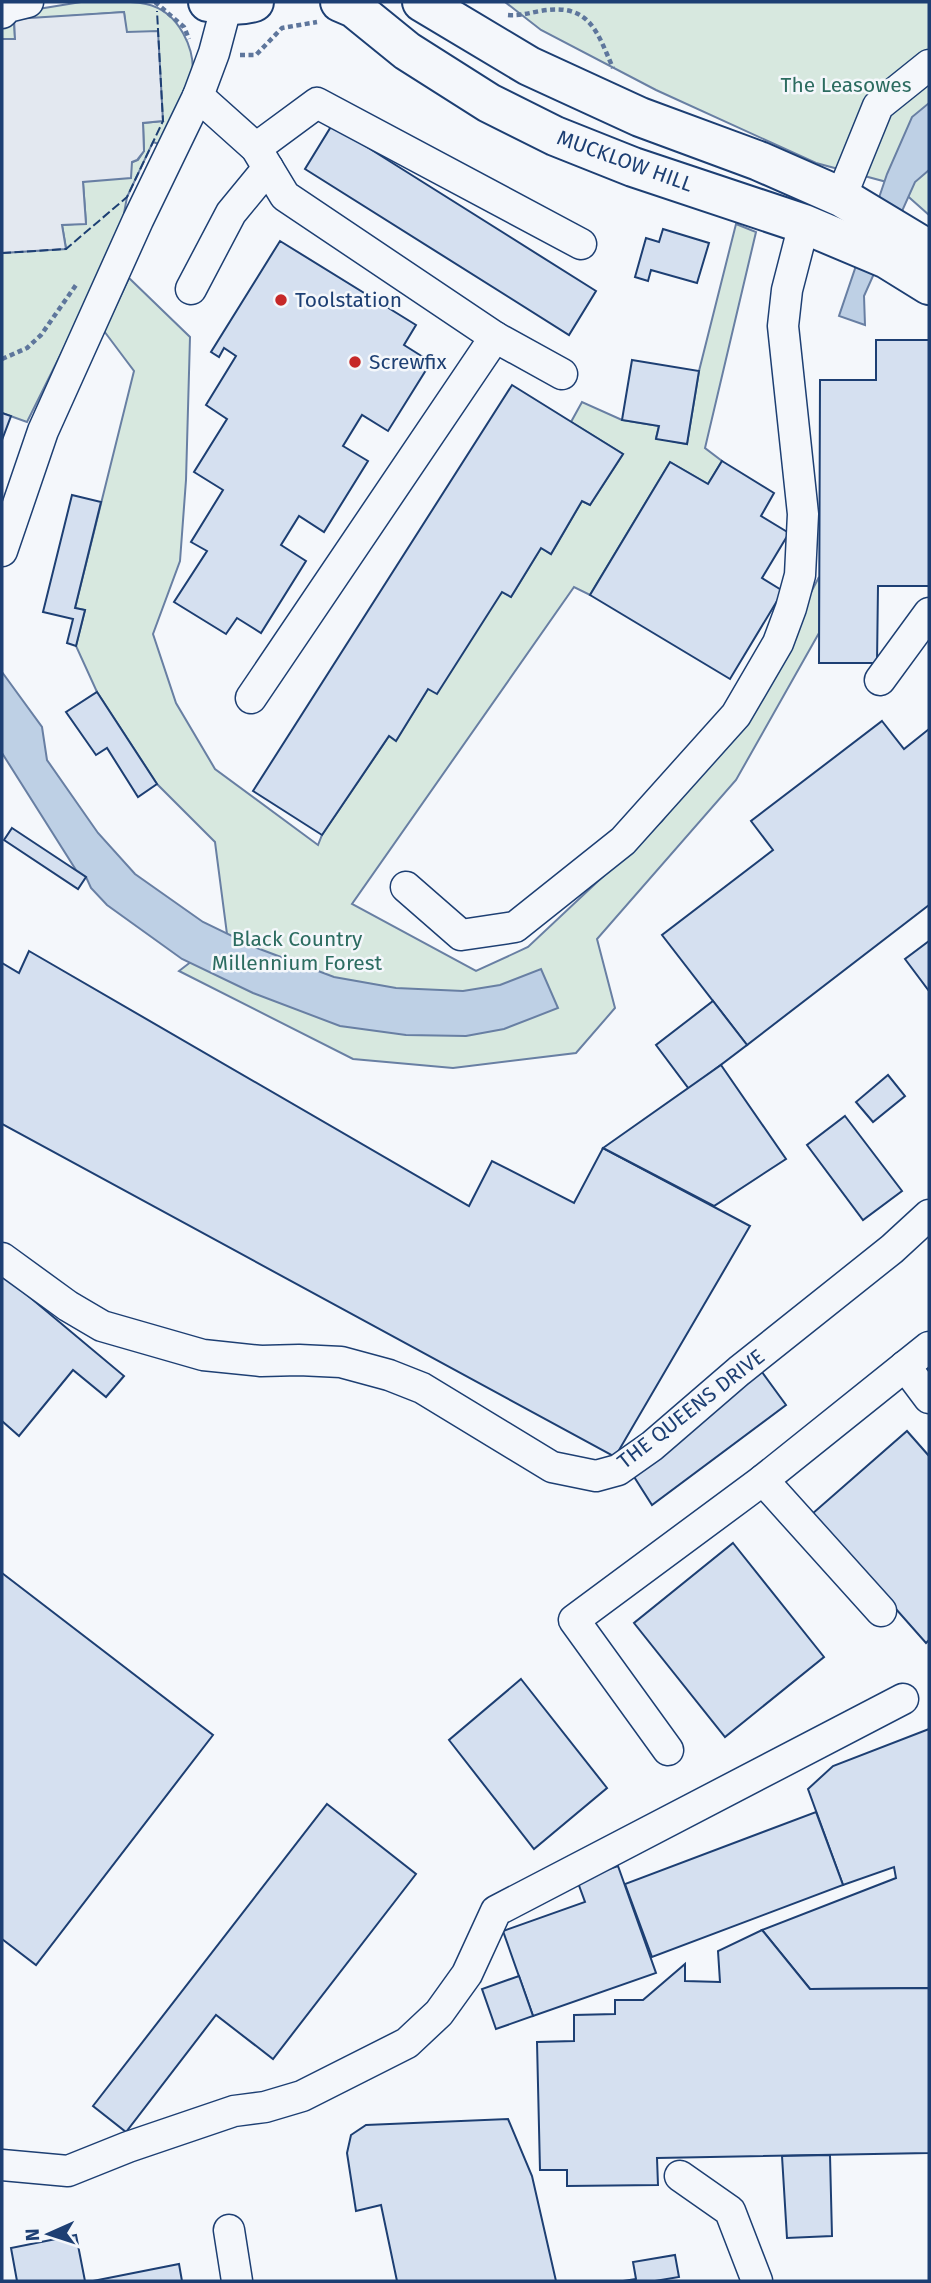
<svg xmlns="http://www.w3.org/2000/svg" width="931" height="2283" viewBox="0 0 931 2283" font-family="'Fira Sans',sans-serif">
	<rect width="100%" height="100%" fill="#f4f7fb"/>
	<!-- green -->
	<g fill="#d7e8df" stroke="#687fa3" stroke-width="2">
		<path d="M81 2C103 2 125 0 146 4 179 11 197 50 192 81 189 97 167 129 159 144L153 142 127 197 120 235 27 422 2 413V253L66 248 62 225 86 223 83 182 138 160 144 151 143 123 163 121 126 32 124 12 14 20 15 39H2V23L20 12Z"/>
		<path d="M505 2H929V215L894 184 816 163 656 90 541 30Z"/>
		<path d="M736 224 756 232 705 448 722 461 708 484 670 462 590 595 574 587 352 904 476 971 528 947 662 821 753 703 819 577V633L736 780 597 939 615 1008 576 1053 453 1068 353 1059 179 971 227 934 215 842 157 784 97 692 76 646 85 610 75 608 134 371 104 331 129 278 190 337 186 480 180 561 153 634 176 703 215 769 318 845 322 835 389 736 396 740 428 689 502 592 511 597 541 548 551 554 582 501 590 505 623 454 571 422 582 402 622 420 659 426 656 438 687 444 699 371Z"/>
	</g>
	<!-- parking -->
	<path fill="#e3e8f0" stroke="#687fa3" stroke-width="2" d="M124 12 127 32 158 31 163 121 143 123 144 151 137 160 132 162 131 178 83 182 86 224 62 225 66 249 2 253V39H15L14 19Z"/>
	<!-- water -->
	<g fill="#bed0e5" stroke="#687fa3" stroke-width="2">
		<path d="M929 103V170L915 182 864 296 865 325 839 316 887 174 912 117Z"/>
		<path d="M2 672 42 727 47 760 98 833 135 874 203 922 257 948 334 977 396 988 463 991 500 985 541 969 558 1008 504 1029 466 1036 406 1035 340 1026 253 993 182 959 107 905 91 888 86 877 76 870 2 753Z"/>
	</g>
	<!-- building -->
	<g fill="#d5e0f0" stroke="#1d3f73" stroke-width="2">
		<path d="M332 125 596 291 569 335 305 169Z"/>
		<path d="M663 229 709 243 697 283 651 270 648 281 635 277 646 238 659 242Z"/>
		<path d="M280 241 416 325 404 345 431 362 388 431 362 415 343 446 368 461 324 532 299 516 281 545 306 561 261 633 237 618 226 634 174 602 207 551 191 542 223 490 194 472 227 419 206 405 236 356 224 348 219 357 211 352Z"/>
		<path d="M876 340H929V586H878L877 663H819L820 380H876Z"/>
		<path d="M632 360 699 371 687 444 656 439 659 426 622 420Z"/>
		<path d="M512 385 623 454 590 505 582 501 551 554 541 548 511 597 502 592 437 694 428 689 396 741 389 736 322 835 253 791Z"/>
		<path d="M2 413 11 416 2 440Z"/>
		<path d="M722 461 774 493 761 516 789 533 762 578 783 591 730 679 590 595 670 462 708 484Z"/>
		<path d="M72 495 101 502 75 608 85 610 76 646 67 643 73 619 43 612Z"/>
		<path d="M97 692 157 784 138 797 107 748 96 755 66 712Z"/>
		<path d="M882 721 904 749 929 729V905L747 1045 662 935 773 850 751 821Z"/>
		<path d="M12 828 86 877 78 889 4 840Z"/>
		<path d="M929 941V991L905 959Z"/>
		<path d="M29 951 469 1206 492 1161 574 1203 603 1148 750 1226 615 1457 2 1124V963L19 973Z"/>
		<path d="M713 1001 747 1045 689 1089 656 1045Z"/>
		<path d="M721 1065 786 1159 714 1206 603 1148Z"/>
		<path d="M888 1075 905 1096 873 1122 856 1102Z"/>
		<path d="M845 1116 902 1191 863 1220 807 1145Z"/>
		<path d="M2 1274 124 1376 106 1397 73 1370 19 1436 2 1421Z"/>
		<path d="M762 1372 786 1405 652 1505 631 1472Z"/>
		<path d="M907 1431 929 1456V1640L926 1643 812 1514Z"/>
		<path d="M733 1543 824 1657 725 1737 634 1623Z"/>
		<path d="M2 1573 213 1735 36 1965 2 1939Z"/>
		<path d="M521 1679 607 1788 534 1849 449 1740Z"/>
		<path d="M929 1729V1988L810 1989 762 1930 896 1878 894 1867 843 1885 808 1789 833 1766Z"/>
		<path d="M327 1804 416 1874 273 2059 216 2015 126 2132 93 2106Z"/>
		<path d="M816 1812 843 1885 652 1957 625 1884Z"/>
		<path d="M618 1866 656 1973 533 2016 503 1931 585 1902 577 1880Z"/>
		<path d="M762 1930 810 1989 929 1988V2153L657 2158 658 2185 567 2186V2170H540L537 2042 574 2041V2015L615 2014V2000H643L685 1964V1981L720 1982 718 1951Z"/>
		<path d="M519 1976 533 2016 496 2029 482 1989Z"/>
		<path d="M508 2119 532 2176 556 2281H397L381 2205 356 2211 347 2153 351 2135 366 2125Z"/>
		<path d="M830 2155 832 2236 787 2238 782 2156Z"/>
		<path d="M76 2235 85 2281H17L11 2248Z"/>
		<path d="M675 2255 679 2277 655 2281H623L636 2279 633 2262Z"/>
		<path d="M179 2264 182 2281H93Z"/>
	</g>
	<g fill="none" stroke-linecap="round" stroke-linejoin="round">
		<defs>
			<g id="minor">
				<path d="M2 13 8 7 28 2"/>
				<path d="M198 96 256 148 285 196 495 337 251 698"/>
				<path d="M256 148 317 103 581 244"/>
				<path d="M841 197 878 106 929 65"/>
				<path d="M191 289 231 213 268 168"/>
				<path d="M495 337 562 374"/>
				<path d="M2 551 43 431 138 220 198 96 214 53 227 4"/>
				<path d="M880 680 929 613"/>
				<path d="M406 887 461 935 515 927 623 841 736 715 778 643 791 608 800 575 803 514 783 326 787 290 804 224"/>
				<path d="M2 1258 68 1306 102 1326 203 1355 261 1361 299 1360 341 1362 389 1375 422 1388 552 1467 596 1476 618 1470 652 1446 739 1371 892 1249 929 1215"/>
				<path d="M905 1366 929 1398"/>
				<path d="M763 1480 881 1611"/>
				<path d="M668 1750 574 1620 763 1480 929 1347"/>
				<path d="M2 2165 68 2171 128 2147 234 2111 265 2107 302 2096 407 2043 439 2013 467 1974 496 1911 903 1699"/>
				<path d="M680 2176 730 2211 757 2281"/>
				<path d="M229 2230 237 2281"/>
			</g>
			<g id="highway">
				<path d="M208 2C223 4 240 7 254 2"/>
				<path d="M340 2 354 8 407 51 489 103 555 136 633 167 804 224 887 259 929 285"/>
				<path d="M422 2 529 66 640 117 759 161 841 197 929 250"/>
			</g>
		</defs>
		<!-- minor casing -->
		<use href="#minor" stroke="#1d3f73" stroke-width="33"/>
		<!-- highway casing -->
		<use href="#highway" stroke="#1d3f73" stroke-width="42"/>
		<!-- path -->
		<g stroke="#5e769c" stroke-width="4.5" stroke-dasharray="5 3.5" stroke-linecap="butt">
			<path d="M155 2 184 27 189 39"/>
			<path d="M508 15C520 16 529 13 540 11 590 2 597 32 613 68"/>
			<path d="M240 55H256L282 28 317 22"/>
			<path d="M2 359 27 348 41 335 76 285"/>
		</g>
		<!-- minor -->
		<use href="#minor" stroke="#f4f7fb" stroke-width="30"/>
		<!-- highway -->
		<use href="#highway" stroke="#f4f7fb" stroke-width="38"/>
		<!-- fence -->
		<path stroke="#1d3f73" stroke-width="2" stroke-dasharray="9 3.5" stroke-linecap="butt" d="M2 253 66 249 127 197 163 121 157 11"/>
	</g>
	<!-- markers -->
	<g fill="#c62828" stroke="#f4f7fb" stroke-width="2.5">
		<circle cx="281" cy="300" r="7"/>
		<circle cx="355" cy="362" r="7"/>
	</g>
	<g text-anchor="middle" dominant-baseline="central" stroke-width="5" stroke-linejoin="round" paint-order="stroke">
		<!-- park labels -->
		<g font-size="21" fill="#2c6c60" stroke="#f4f7fb">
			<text x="846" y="85">The Leasowes</text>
			<text x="297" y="939">Black Country<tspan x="297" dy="24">Millennium Forest</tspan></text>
		</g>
		<!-- street labels -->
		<g font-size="21" fill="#1d3f73" stroke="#f4f7fb">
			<text transform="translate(625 161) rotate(20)">MUCKLOW HILL</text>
			<text transform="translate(691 1409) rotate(-38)">THE QUEENS DRIVE</text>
		</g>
		<!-- poi labels -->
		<g font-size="21" fill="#1d3f73" stroke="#f4f7fb" text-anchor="start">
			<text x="295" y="300">Toolstation</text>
			<text x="369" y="362">Screwfix</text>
		</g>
	</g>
	<!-- border -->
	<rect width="931" height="2283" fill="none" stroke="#1d3f73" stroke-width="7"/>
	<!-- north arrow -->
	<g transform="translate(49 2234) rotate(267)" stroke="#f4f7fb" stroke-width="5" paint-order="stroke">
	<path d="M0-5L12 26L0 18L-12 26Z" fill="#1d3f73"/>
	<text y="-10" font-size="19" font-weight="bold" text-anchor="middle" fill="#1d3f73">N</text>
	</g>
</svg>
